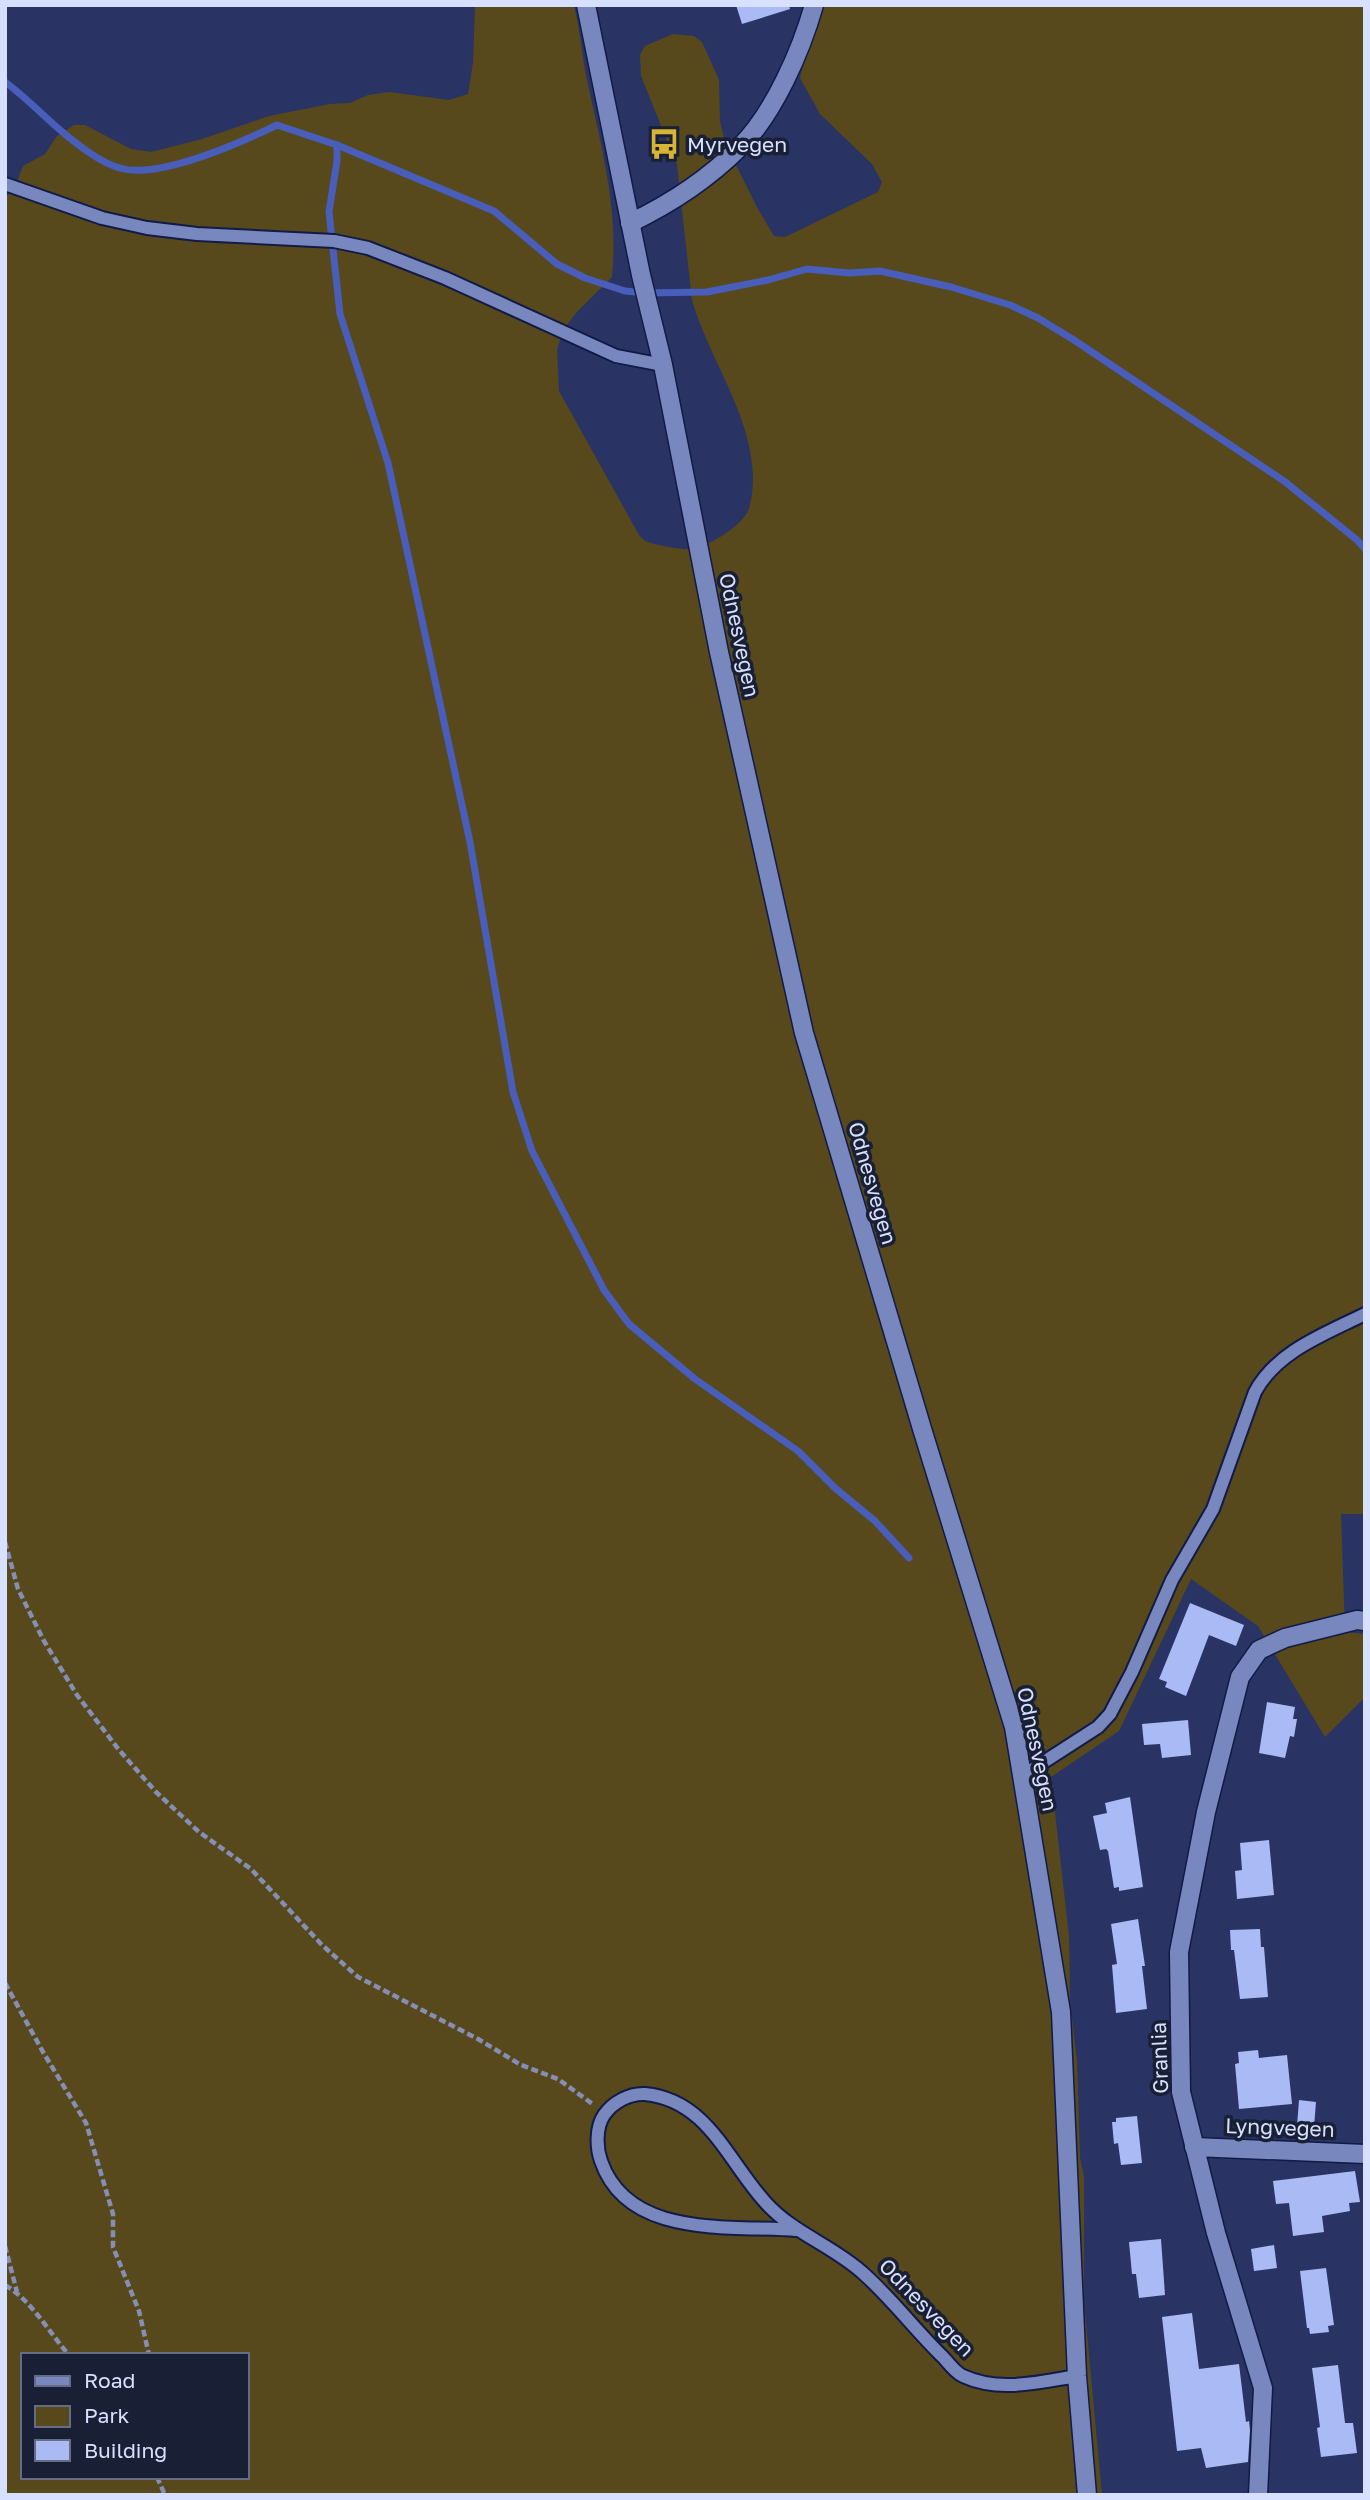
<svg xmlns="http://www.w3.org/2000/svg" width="1370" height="2500" viewBox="0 0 1370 2500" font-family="'Golos Text',sans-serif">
	<rect width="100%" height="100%" fill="#293464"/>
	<!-- green -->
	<path fill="#57491b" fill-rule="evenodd" d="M475 5H574C580 30 582 55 587 80 601 145 619 210 612 277L576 313 563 330 557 350 559 391 639 535C642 538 644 541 648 542 654 545 683 550 690 549 708 547 738 528 747 513 752 504 753 487 753 476 751 413 709 359 692 300L677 165 641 76 640 55 645 46 673 34 694 36 702 42 719 80 720 121 725 143 758 209 774 236 785 237 878 192 882 182 872 164 820 114 800 78 817 5H1365V1514H1341L1345 1632 1365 1634V1697L1325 1737 1258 1626 1191 1579 1119 1731 1051 1777 1069 1936 1070 2000 1077 2061 1080 2157 1084 2177V2301L1102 2495H5V197L14 190 23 166 45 154 57 136 74 125H85L131 149 151 152 202 139 269 116 330 104 350 103 368 95 389 92 449 100 468 94 473 63ZM23 2355H247V2477H23Z"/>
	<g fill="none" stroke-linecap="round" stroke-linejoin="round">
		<!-- stream -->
		<g stroke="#495dba" stroke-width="7">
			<path d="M5 82C27 98 45 118 66 135 81 147 101 163 120 168 158 180 242 142 277 125L337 145 494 211 557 264 585 278 625 291 645 293 707 292 768 280 807 269 849 273 880 271 951 287 1010 305 1038 318 1074 340 1284 481 1357 540 1365 549"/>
			<path d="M337 145V161L329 212 340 314 388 463 470 842 513 1092 532 1151 604 1290 629 1324 695 1379 798 1451 835 1488 875 1521 909 1558"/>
		</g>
	</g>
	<!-- building -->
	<g fill="#a9baf4">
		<path d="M736 5H789L790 9 742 24Z"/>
		<path d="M1190 1603 1244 1625 1236 1646 1209 1635 1186 1696 1165 1687 1167 1682 1159 1679Z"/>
		<path d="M1267 1702 1295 1707 1293 1719H1297L1294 1737 1290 1736 1285 1758 1259 1753Z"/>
		<path d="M1188 1720 1191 1755 1162 1758 1160 1744 1144 1745 1142 1724Z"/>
		<path d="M1130 1797 1143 1887 1119 1891V1887L1114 1888 1108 1851 1106 1849 1100 1850 1093 1816 1107 1813 1105 1803Z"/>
		<path d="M1269 1840 1274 1895 1237 1899 1235 1871 1242 1870 1240 1843Z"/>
		<path d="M1138 1919 1145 1966H1142L1147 2009 1116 2013 1112 1965 1117 1964 1111 1924Z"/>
		<path d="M1260 1929 1261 1947H1264L1268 1997 1240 1999 1234 1950H1231L1230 1930Z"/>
		<path d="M1258 2050 1259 2058 1287 2055 1292 2104 1239 2109 1235 2064 1239 2063 1238 2052Z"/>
		<path d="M1299 2100 1316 2102 1314 2127 1297 2126Z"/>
		<path d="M1137 2116 1142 2163 1121 2165 1118 2143 1114 2144 1112 2122H1116V2118Z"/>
		<path d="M1355 2171 1360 2202 1349 2203 1350 2211 1322 2216 1324 2232 1293 2236 1289 2203 1276 2204 1273 2181Z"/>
		<path d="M1161 2239 1165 2295 1139 2298 1136 2274H1132L1129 2242Z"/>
		<path d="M1274 2245 1277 2268 1254 2271 1251 2249Z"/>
		<path d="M1326 2268 1334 2325 1328 2326 1329 2332 1310 2334 1309 2328H1307L1300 2271Z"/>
		<path d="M1192 2313 1199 2369 1239 2364 1246 2422 1249 2421 1250 2430 1248 2462 1206 2468 1201 2448 1177 2451 1162 2317Z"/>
		<path d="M1338 2365 1345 2423H1353L1357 2453 1321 2457 1317 2428 1320 2427 1312 2368Z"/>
	</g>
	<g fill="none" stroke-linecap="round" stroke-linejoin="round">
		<defs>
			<g id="lane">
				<path d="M5 184 102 218 147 228 197 234 334 241 368 248 445 278 616 356 663 365"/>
				<path d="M1022 1776 1098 1727 1110 1714 1132 1672 1172 1580 1213 1509 1255 1392C1277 1351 1325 1334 1365 1314"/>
				<path d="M796 2230C729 2225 628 2239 601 2161 596 2147 596 2127 604 2115 613 2102 630 2093 645 2094 708 2100 728 2162 766 2203 794 2234 834 2246 864 2274 893 2300 916 2331 944 2358 949 2364 956 2373 963 2376 1000 2393 1039 2382 1077 2376"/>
			</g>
			<g id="street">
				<path d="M630 223C670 204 709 178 740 147 774 113 801 51 814 5"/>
				<path d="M1194 2147 1365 2154"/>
				<path d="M1258 2495 1263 2388 1216 2233 1181 2092 1179 1952 1206 1812 1240 1677 1259 1650 1285 1638 1357 1620 1365 1621"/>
			</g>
			<path id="secondary" d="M586 5 641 275 663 365 719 652 804 1033 923 1432 1014 1727 1061 2012 1077 2376 1087 2495"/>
		</defs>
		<!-- lane casing -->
		<use href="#lane" stroke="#121a47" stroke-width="16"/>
		<!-- street casing -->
		<use href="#street" stroke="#121a47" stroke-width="21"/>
		<!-- secondary casing -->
		<use href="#secondary" stroke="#121a47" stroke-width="21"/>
		<!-- path -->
		<g stroke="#858fb6" stroke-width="4.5" stroke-dasharray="7 3.5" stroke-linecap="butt">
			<path d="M5 1542 18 1589 44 1641 77 1695 119 1750 156 1792 199 1832 251 1869 322 1945 358 1977 478 2039 521 2065 558 2079 594 2105"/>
			<path d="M5 1983 43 2052 86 2123 113 2214V2247L139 2311 149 2355"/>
			<path d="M5 2246 17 2292"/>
			<path d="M5 2285C32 2301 48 2331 69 2355"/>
			<path d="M157 2477 165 2495"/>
		</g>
		<!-- lane -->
		<use href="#lane" stroke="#7888be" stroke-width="12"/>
		<!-- street -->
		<use href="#street" stroke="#7888be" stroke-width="18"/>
		<!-- secondary -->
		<use href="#secondary" stroke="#7888be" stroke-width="18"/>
	</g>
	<!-- icons -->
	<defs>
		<symbol id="bus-bare" viewBox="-9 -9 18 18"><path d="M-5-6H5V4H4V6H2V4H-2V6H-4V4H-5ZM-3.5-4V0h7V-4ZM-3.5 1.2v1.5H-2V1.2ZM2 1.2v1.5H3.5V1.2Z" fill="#d9b334" stroke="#191f34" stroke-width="2.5" paint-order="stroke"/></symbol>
	</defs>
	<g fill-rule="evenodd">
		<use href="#bus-bare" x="642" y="122" width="44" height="44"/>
	</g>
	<g text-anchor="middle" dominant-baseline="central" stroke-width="7" stroke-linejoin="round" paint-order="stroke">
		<!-- poi labels -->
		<g font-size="21" fill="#d7e1ff" stroke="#191f34" text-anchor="start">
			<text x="687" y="144">Myrvegen</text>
		</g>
		<!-- street labels -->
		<g font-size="21" fill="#d7e1ff" stroke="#191f34">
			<text transform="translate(740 635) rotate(78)">Odnesvegen</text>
			<text transform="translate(873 1183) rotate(74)">Odnesvegen</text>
			<text transform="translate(1038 1749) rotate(78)">Odnesvegen</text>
			<text transform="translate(1159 2058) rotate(-92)">Granlia</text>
			<text transform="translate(1280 2127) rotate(2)">Lyngvegen</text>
			<text transform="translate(927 2307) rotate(46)">Odnesvegen</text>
		</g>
	</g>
	<!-- border -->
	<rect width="1370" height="2500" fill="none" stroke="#d7e1ff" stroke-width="14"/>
	<!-- legend -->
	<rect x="21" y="2353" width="228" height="126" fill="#191f34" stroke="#656d85" stroke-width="2"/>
	<rect x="35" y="2376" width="35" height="10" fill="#7888be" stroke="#656d85" stroke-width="2"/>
	<text x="84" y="2388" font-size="21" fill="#d7e1ff">Road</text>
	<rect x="35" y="2406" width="35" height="21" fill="#57491b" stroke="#656d85" stroke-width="2"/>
	<text x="84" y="2423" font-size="21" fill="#d7e1ff">Park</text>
	<rect x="35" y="2440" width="35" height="21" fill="#a9baf4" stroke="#656d85" stroke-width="2"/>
	<text x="84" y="2458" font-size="21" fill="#d7e1ff">Building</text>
</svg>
